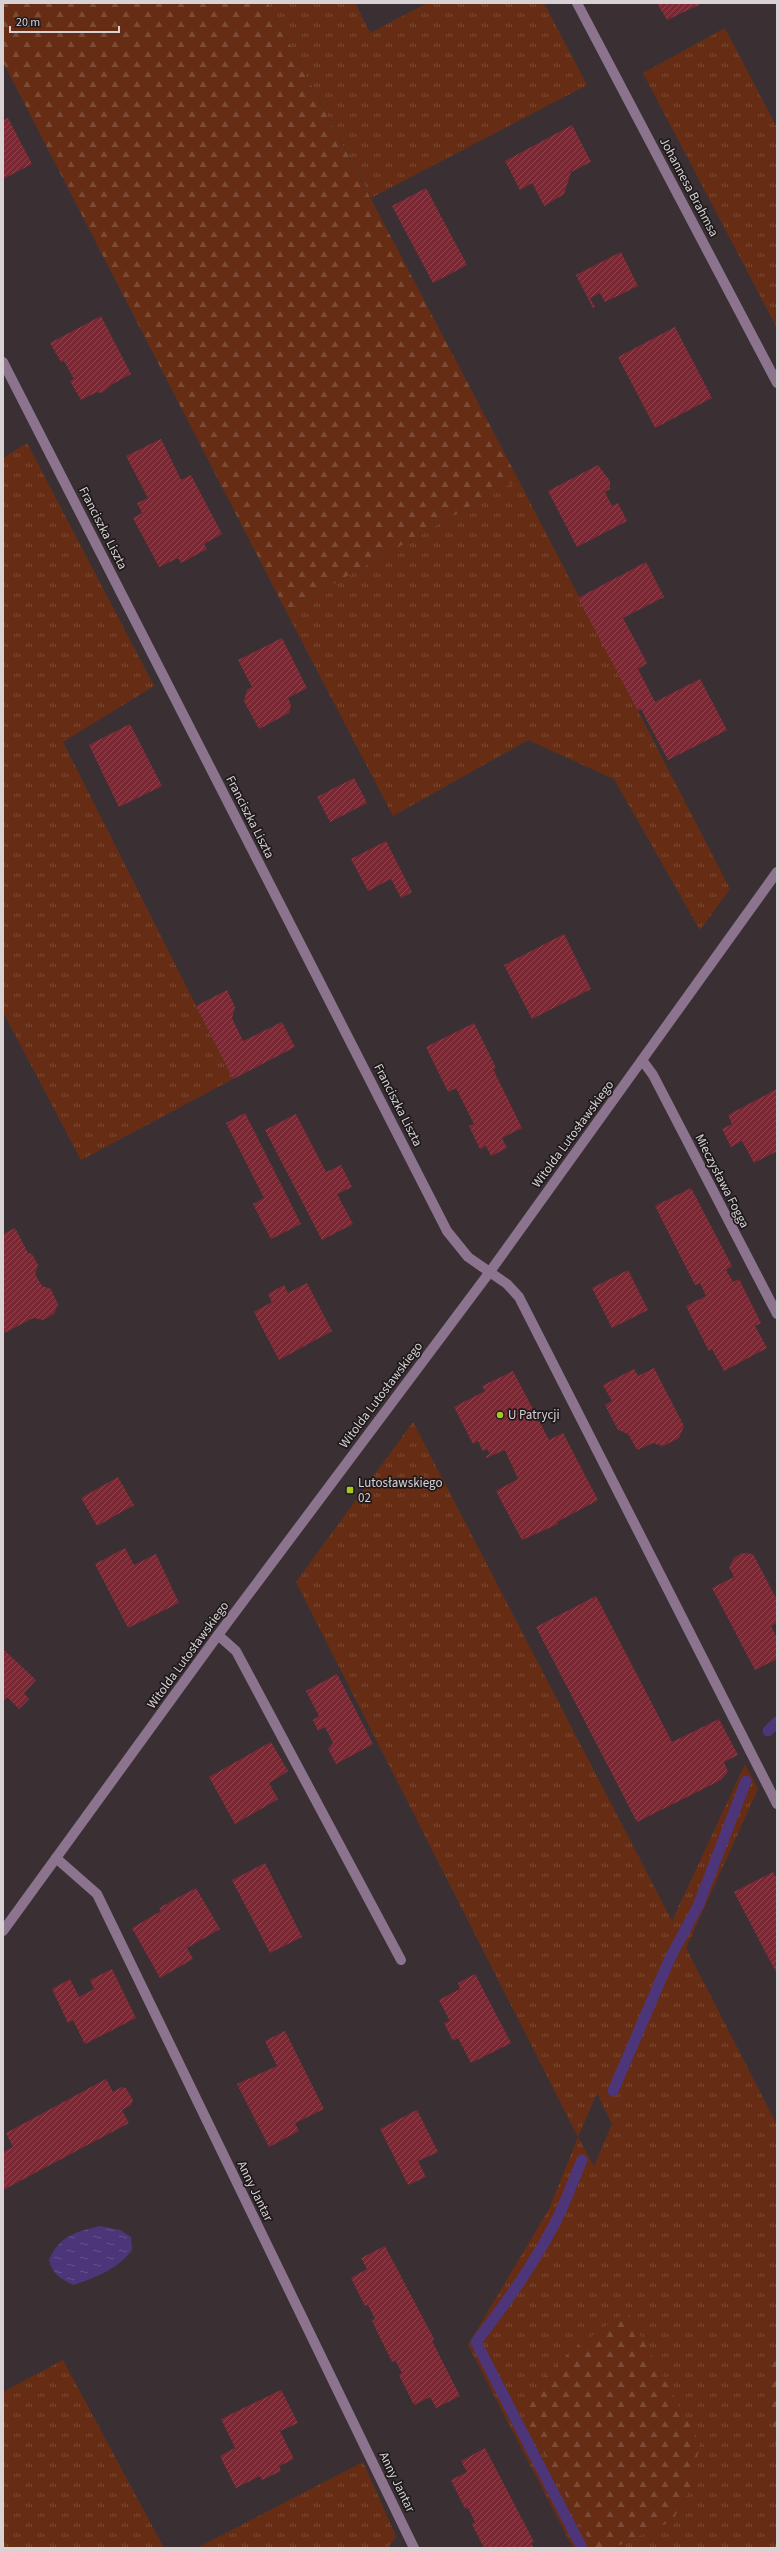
<svg xmlns="http://www.w3.org/2000/svg" width="780" height="2551" viewBox="0 0 780 2551" font-family="'Source Sans 3',sans-serif">
	<defs>
		<pattern id="grass-tufts" width="24" height="20" patternUnits="userSpaceOnUse"><rect width="24" height="20" fill="#672d14"/><path d="M3 7l-1-3M5 7V3M7 7l1-3M15 17l-1-3M17 17v-4M19 17l1-3" fill="none" stroke="#7c4b35"/></pattern>
		<pattern id="forest-firs" width="22" height="20" patternUnits="userSpaceOnUse"><rect width="22" height="20" fill="#672d14"/><path d="M5 1l3.5 6h-7zM16 11l3.5 6h-7z" fill="#7c4b35"/></pattern>
		<pattern id="water-ripples" width="26" height="14" patternUnits="userSpaceOnUse"><rect width="26" height="14" fill="#4d357a"/><path d="M2 4q2-2 4 0t4 0M15 11q2-2 4 0t4 0" fill="none" stroke="#66518c"/></pattern>
		<pattern id="building-hatch" width="6" height="6" patternUnits="userSpaceOnUse"><rect width="6" height="6" fill="#7a2934"/><path d="M-1 1l2-2M0 6l6-6M5 7l2-2" fill="none" stroke="#8c4750"/></pattern>
	</defs>
	<rect width="100%" height="100%" fill="#3a3034"/>
	<!-- grass -->
	<g fill="url(#grass-tufts)" fill-rule="evenodd">
		<path d="M268 3H355L370 33 427 3H544L587 85 371 198Z"/>
		<path d="M725 28 777 128V328L643 73Z"/>
		<path d="M27 443 154 686 63 742 233 1079 81 1160 3 1012V458Z"/>
		<path d="M518 479 730 889 700 930 614 779 528 740 393 816 286 611Z"/>
		<path d="M413 1422 672 1921 745 1764 758 1789 686 1948 777 2125V2351L772 2352 768 2394 777 2455V2548H613L672 2521 518 2403 593 2548H573L468 2345 549 2209 578 2137 296 1582ZM597 2093 612 2124 594 2166 578 2137Z"/>
		<path d="M63 2360 164 2548H3V2392Z"/>
		<path d="M363 2462 396 2536 388 2548H197Z"/>
	</g>
	<!-- forest -->
	<g fill="url(#forest-firs)">
		<path d="M3 3H268L518 479 286 611 3 62Z"/>
		<path d="M627 2311 700 2443 691 2488 672 2521 613 2548H593L518 2403 576 2347Z"/>
		<path d="M777 2351V2455L768 2394 772 2352Z"/>
	</g>
	<!-- water -->
	<path fill="url(#water-ripples)" d="M100 2226 120 2230 131 2237 132 2250C118 2269 95 2278 73 2285 60 2278 52 2274 49 2260 60 2235 76 2232 100 2226Z"/>
	<g fill="none" stroke-linecap="round" stroke-linejoin="round">
		<!-- stream -->
		<g stroke="#4d357a" stroke-width="11">
			<path d="M768 1731 777 1722"/>
			<path d="M613 2091 670 1958 698 1906 746 1781"/>
			<path d="M582 2160C573 2181 565 2204 554 2225 532 2267 505 2305 476 2342L582 2548"/>
		</g>
	</g>
	<!-- building -->
	<g fill="url(#building-hatch)">
		<path d="M657 3H703L667 20Z"/>
		<path d="M8 118 32 164 3 179V120Z"/>
		<path d="M572 125 591 162 571 172 564 194 544 206 532 183 520 190 505 161Z"/>
		<path d="M426 188 467 265 433 283 392 206Z"/>
		<path d="M621 252 638 286 605 302 600 293 590 298 595 307 593 308 576 275Z"/>
		<path d="M101 316 131 374 111 385 102 393 97 392 81 400 70 381 74 379 64 361 61 362 50 343Z"/>
		<path d="M675 327 712 398 655 428 618 357Z"/>
		<path d="M161 439 181 480 191 475 222 534 204 544 207 549 181 563 178 558 159 567 133 518 142 513 137 503 148 498 126 456Z"/>
		<path d="M598 465 610 481V489L605 492 612 506 618 503 627 521 577 547 548 491Z"/>
		<path d="M646 562 664 597 623 618 647 663 638 669 655 702 700 679 727 730 668 760 641 709 638 711 578 598Z"/>
		<path d="M282 638 307 688 288 698 291 705 289 713 259 729 244 701 247 690 252 687 238 660Z"/>
		<path d="M130 724 162 786 119 807 89 745Z"/>
		<path d="M354 778 367 803 330 822 317 797Z"/>
		<path d="M386 841 412 892 401 898 391 879 368 891 351 859Z"/>
		<path d="M564 934 591 989 532 1019 504 965Z"/>
		<path d="M227 990 235 1007 232 1018 243 1041 282 1022 295 1047 233 1079 196 1006Z"/>
		<path d="M474 1023 496 1068 493 1069 522 1128 502 1138 507 1148 491 1156 486 1146 480 1149 469 1126 474 1124 456 1088 448 1092 426 1047Z"/>
		<path d="M777 1089V1151L754 1163 742 1141 731 1147 722 1129 732 1124 728 1115Z"/>
		<path d="M245 1113 301 1224 271 1239 253 1204 264 1198 226 1123Z"/>
		<path d="M296 1114 326 1172 341 1165 352 1187 337 1194 353 1224 322 1240 265 1130Z"/>
		<path d="M691 1188 732 1266 726 1270 733 1282 739 1279 761 1323 755 1326 767 1348 724 1371 712 1349 709 1351 686 1306 706 1296 700 1283 695 1285 655 1206Z"/>
		<path d="M15 1228 28 1253 32 1254 38 1265 35 1274 42 1286 51 1289 58 1304 54 1314 43 1320 33 1318 4 1333 3 1234Z"/>
		<path d="M628 1270 648 1310 612 1328 592 1288Z"/>
		<path d="M307 1283 332 1331 279 1360 254 1312 272 1302 268 1294 284 1285 288 1293Z"/>
		<path d="M654 1368 684 1426 679 1438 663 1446 653 1443 637 1450 628 1434 618 1430 605 1405 612 1401 603 1385 634 1369 638 1376Z"/>
		<path d="M513 1371 549 1440 563 1433 598 1500 557 1522 558 1524 522 1540 496 1491 518 1479 505 1450 486 1458V1456L490 1454 487 1449 483 1451 478 1441 473 1444 454 1407 485 1391 482 1386Z"/>
		<path d="M118 1477 134 1505 97 1526 81 1498Z"/>
		<path d="M125 1548 134 1565 156 1554 179 1603 128 1628 95 1564Z"/>
		<path d="M742 1553 753 1554 777 1600V1623L771 1626 777 1638V1659L755 1670 712 1588 734 1577 729 1567 734 1558Z"/>
		<path d="M596 1596 672 1742 719 1719 738 1755 724 1762 728 1772 721 1780 637 1822 536 1627Z"/>
		<path d="M3 1649 36 1680 24 1693 29 1699 19 1709 7 1697 3 1701Z"/>
		<path d="M337 1674 373 1744 336 1764 328 1749 333 1743 325 1727 318 1731 313 1720 319 1716 306 1691Z"/>
		<path d="M271 1742 288 1771 269 1783 278 1799 235 1824 209 1777Z"/>
		<path d="M265 1863 302 1937 270 1953 232 1880Z"/>
		<path d="M773 1872 777 1879V1974L734 1892Z"/>
		<path d="M196 1888 220 1929 187 1948 193 1959 160 1978 132 1928 161 1911 159 1908Z"/>
		<path d="M112 1969 136 2018 85 2044 73 2020 68 2023 52 1989 70 1979 79 1997 94 1989 90 1980Z"/>
		<path d="M475 1974 511 2043 471 2063 458 2038 453 2041 444 2023 450 2021 439 2000 460 1989 458 1983Z"/>
		<path d="M285 2031 324 2109 295 2123 299 2131 269 2147 237 2084 277 2066 265 2041Z"/>
		<path d="M106 2079 113 2092 122 2087 126 2088 133 2100 131 2105 122 2110 129 2123 3 2190V2152L13 2147 6 2133Z"/>
		<path d="M417 2110 438 2152 418 2161 426 2177 408 2185 380 2129Z"/>
		<path d="M385 2246 434 2339 432 2341 460 2396 436 2408 430 2397 414 2405 399 2375 402 2373 395 2360 392 2362 372 2321 375 2319 368 2305 365 2306 351 2278 367 2269 361 2258Z"/>
		<path d="M281 2390 298 2423 280 2431 294 2459 279 2466 281 2471 262 2480 260 2476 236 2488 220 2456 235 2448 221 2419Z"/>
		<path d="M485 2448 534 2542 531 2543 534 2548H484L472 2524 475 2522 468 2508 465 2509 451 2480 467 2472 461 2461Z"/>
	</g>
	<g fill="none" stroke-linecap="round" stroke-linejoin="round">
		<!-- minor -->
		<g stroke="#8c738e" stroke-width="10">
			<path d="M577 3 777 383"/>
			<path d="M3 362 447 1231 468 1257 507 1284 519 1297 777 1804"/>
			<path d="M642 1060 653 1075 777 1314"/>
			<path d="M218 1635 236 1651 401 1960"/>
			<path d="M56 1858 97 1894 414 2548"/>
			<path d="M3 1931 218 1635 489 1273 777 872"/>
		</g>
	</g>
	<!-- markers -->
	<g fill="#a6c821" stroke="#1e191b" stroke-width="1.5">
		<circle cx="500" cy="1415" r="4"/>
		<rect x="346" y="1486" width="8" height="8" rx="2"/>
	</g>
	<g text-anchor="middle" dominant-baseline="central" stroke-width="3.5" stroke-linejoin="round" paint-order="stroke">
		<!-- street labels -->
		<g font-size="13" fill="#d8d2d5" stroke="#1e191b">
			<text transform="translate(689 187) rotate(62)">Johannesa Brahmsa</text>
			<text transform="translate(103 528) rotate(63)">Franciszka Liszta</text>
			<text transform="translate(250 817) rotate(63)">Franciszka Liszta</text>
			<text transform="translate(398 1105) rotate(63)">Franciszka Liszta</text>
			<text transform="translate(573 1134) rotate(-54)">Witolda Lutosławskiego</text>
			<text transform="translate(722 1181) rotate(63)">Mieczysława Fogga</text>
			<text transform="translate(381 1395) rotate(-53)">Witolda Lutosławskiego</text>
			<text transform="translate(188 1655) rotate(-54)">Witolda Lutosławskiego</text>
			<text transform="translate(255 2191) rotate(64)">Anny Jantar</text>
			<text transform="translate(397 2482) rotate(64)">Anny Jantar</text>
		</g>
		<!-- poi labels -->
		<g font-size="13" fill="#d8d2d5" stroke="#1e191b" text-anchor="start">
			<text x="508" y="1415">U Patrycji</text>
			<text x="358" y="1483">Lutosławskiego<tspan x="358" dy="15">02</tspan></text>
		</g>
	</g>
	<!-- border -->
	<rect width="780" height="2551" fill="none" stroke="#d8d2d5" stroke-width="8"/>
	<!-- scale -->
	<path d="M10 26v6h109v-6" fill="none" stroke="#d8d2d5" stroke-width="2"/>
	<text x="16" y="26" font-size="12" fill="#d8d2d5" stroke="#1e191b" stroke-width="3" paint-order="stroke">20 m</text>
</svg>
